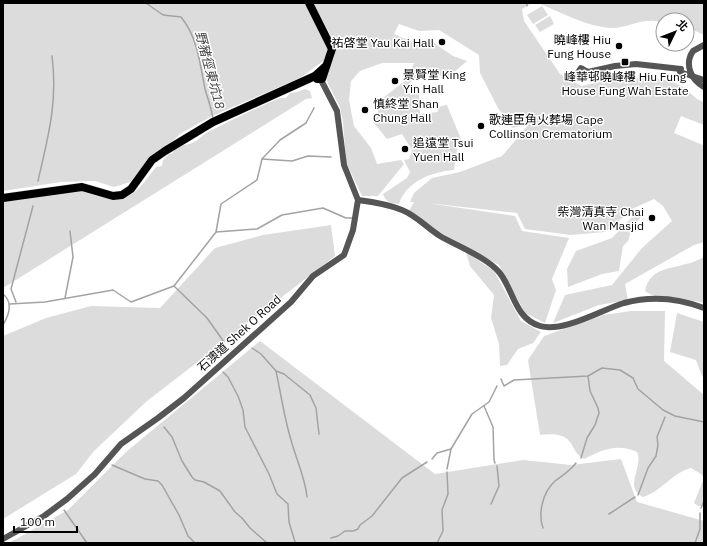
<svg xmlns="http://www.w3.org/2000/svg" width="707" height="546" viewBox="0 0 707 546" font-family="'IBM Plex Sans','Noto Sans TC',sans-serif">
	<rect width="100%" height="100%" fill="#fff"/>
	<!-- green -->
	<g fill="#dcdcdc">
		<path d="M3 3H305L329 49 326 59 300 78 212 116 180 134 130 182 114 187 95 181 61 182 3 191Z"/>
		<path d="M313 3H532L522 9 524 21 560 74 581 86C610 80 651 71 679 85 689 89 693 99 704 102V125L681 116 674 133 703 145 704 141V242L694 245 625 284 628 300 599 305 553 323 565 295 612 285 642 248 672 221 663 206 654 199 634 208 605 232 571 235 525 229 517 213 427 203 515 216 522 231 569 238 552 279 556 290 545 323 525 313 499 265 439 232 409 211 414 202H410L414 193 432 178 460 172 502 156 529 124 512 128 498 108 480 73 479 55 439 30 419 31 399 24 394 34 417 44 434 43 453 56 467 61 447 78 423 69 404 89 408 94 414 89 419 94 420 114 438 112 437 107 447 105 461 139 458 142 454 170C431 172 407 181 399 204 390 203 386 202 383 194L407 178 410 172 404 160 409 159 412 150 402 134 387 139 374 123 383 98 406 80 414 63H382L360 71 351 81 349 100 354 126 371 148 377 164 401 160 404 164 378 196H362L346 162 343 122 340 107 328 84 325 71 334 58 335 43Z"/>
		<path d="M538 3H704V35L687 27V20H663V23C644 16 630 28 612 28 587 27 560 12 538 3Z"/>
		<path d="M542 6 548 15 533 24 527 15Z"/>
		<path d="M550 16 554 24 540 32 535 25Z"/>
		<path d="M305 89 310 91 312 98 306 99 3 288V202L83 190 123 198C137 195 147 178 156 167L162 166 163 160 169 154H172C178 143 182 147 192 143 198 141 203 134 210 131 233 119 256 108 280 98H286L290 93 297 92Z"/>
		<path d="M637 212 641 217 631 231 628 241 623 246 619 271 602 274 568 287 567 269 576 251 612 238Z"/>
		<path d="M331 225 335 256 147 401 94 451 76 474 3 519V336L46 318 91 306 160 308 215 248 263 235Z"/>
		<path d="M466 252 494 271 521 321 541 332 533 343 518 349 507 365 500 366 499 344 491 318 494 295 470 266Z"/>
		<path d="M704 257V303C684 297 662 303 645 291 650 268 667 270 686 264 692 263 698 260 704 257Z"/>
		<path d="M631 311H665L664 361 704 395V506H698L694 503 704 478 701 474 691 468C672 473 662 491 643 497 623 487 644 467 637 452 617 443 602 450 584 459 575 454 575 449 570 442 563 433 550 434 540 435L528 360 544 336 603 315Z"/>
		<path d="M677 313 704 322V378L702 376 696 360 670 352Z"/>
		<path d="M260 341 435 474 523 460 571 465 621 459 637 502 704 521V543H9L68 510 126 452Z"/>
	</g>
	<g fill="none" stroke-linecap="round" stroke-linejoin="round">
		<!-- stream -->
		<g stroke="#a3a3a3" stroke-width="1.5">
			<path d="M146 3 163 15 181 17C198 38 200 64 205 89 208 100 212 109 213 120"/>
			<path d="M527 3V6"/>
			<path d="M262 159 292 161 308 156 331 157"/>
			<path d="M38 181C48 137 58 102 52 56"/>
			<path d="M216 232 257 229 282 215 323 208 346 218H352"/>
			<path d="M174 286 207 318 224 342"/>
			<path d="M3 294C13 302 9 315 3 325"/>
			<path d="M65 298 73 257 70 231"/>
			<path d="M16 302 11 289 33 206"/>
			<path d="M10 304 45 302 113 290 131 302 174 286 216 232 221 204 257 180 262 159 280 140 306 123 314 108"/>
			<path d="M252 348 261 354 276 371 284 374 310 395 316 408 319 434"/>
			<path d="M276 371C281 394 284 417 291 440 296 459 305 477 307 497"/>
			<path d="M223 372 228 377 238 396 243 410 245 427 269 474 277 494 288 504 289 522 295 542"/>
			<path d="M501 379 504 386 514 380 588 376 602 368 620 370 633 378 638 389 663 410 675 416 704 422"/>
			<path d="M484 406 493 427 494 460 495 463"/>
			<path d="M164 427 172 437 182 461 192 477 195 480 204 482 220 491 235 512 242 518 250 528 267 543"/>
			<path d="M581 458 587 438 595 425 599 413 598 408 590 391 588 376"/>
			<path d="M432 459 437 453 451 449"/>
			<path d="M112 465 145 479 158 481 162 485 179 515 188 536 195 543"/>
			<path d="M447 469 451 449 472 414 489 402 497 386"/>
			<path d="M638 495 648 468 656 456 658 445 657 437 665 417"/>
			<path d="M491 504 499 486 497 466"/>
			<path d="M701 508 704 501"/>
			<path d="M64 510 87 543"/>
			<path d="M609 514 635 497"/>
			<path d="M543 528C538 514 542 493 555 481 563 475 570 471 576 463"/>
			<path d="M331 538 338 536 345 531H353L358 529 360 525 372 516 402 478 427 462"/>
			<path d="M437 543 443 531 442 510 448 494 447 472"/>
			<path d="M695 543 700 529V513"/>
		</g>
		<defs>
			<g id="major">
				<path d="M309 3 332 49 322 79H317L315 76"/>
				<path d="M3 198 82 187 113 196 122 195 131 189 152 160 165 151 213 122 315 76 326 66"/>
			</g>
		</defs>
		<!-- major casing -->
		<use href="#major" stroke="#dbdbdb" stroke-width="9"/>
		<!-- minor -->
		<g stroke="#555" stroke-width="6">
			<path d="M704 45 693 51C684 64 691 80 704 87"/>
			<path d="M588 72 583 78 580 77 577 74 581 68 588 72 615 66 636 64 681 69"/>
			<path d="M358 200C374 202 388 204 402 210 417 216 427 228 440 236 457 246 486 257 499 272 514 290 514 318 540 326 563 333 601 310 624 303 650 296 678 298 704 308"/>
			<path d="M3 539 44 516 67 499 95 474 121 444 158 418 184 398 291 302 313 276 344 255 353 230 358 200 344 165 337 111 321 80"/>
		</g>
		<!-- major -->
		<use href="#major" stroke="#000" stroke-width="8"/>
		<!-- minor-bridge -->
		<path stroke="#555" stroke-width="6" d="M680 72 704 80"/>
	</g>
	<!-- markers -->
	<g fill="#000" stroke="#fff" stroke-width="1.5">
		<circle cx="442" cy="42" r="4"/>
		<circle cx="619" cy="46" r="4"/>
		<rect x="621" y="58" width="8" height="8" rx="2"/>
		<circle cx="395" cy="81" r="4"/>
		<circle cx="365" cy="110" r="4"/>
		<circle cx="481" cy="126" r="4"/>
		<circle cx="405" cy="149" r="4"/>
		<circle cx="652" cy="218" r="4"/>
	</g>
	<g text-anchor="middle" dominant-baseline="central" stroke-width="3" stroke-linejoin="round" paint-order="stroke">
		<!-- poi labels -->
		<g font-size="12" fill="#000" stroke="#fff" text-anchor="start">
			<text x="611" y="39" text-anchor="end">曉峰樓 Hiu<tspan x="611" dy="14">Fung House</tspan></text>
			<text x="434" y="42" text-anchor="end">祐啓堂 Yau Kai Hall</text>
			<text x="403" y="74">景賢堂 King<tspan x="403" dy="14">Yin Hall</tspan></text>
			<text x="625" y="76" text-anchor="middle">峰華邨曉峰樓 Hiu Fung<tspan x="625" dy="14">House Fung Wah Estate</tspan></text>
			<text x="373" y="103">慎終堂 Shan<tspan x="373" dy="14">Chung Hall</tspan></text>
			<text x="489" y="119">歌連臣角火葬場 Cape<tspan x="489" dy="14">Collinson Crematorium</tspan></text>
			<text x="413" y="142">追遠堂 Tsui<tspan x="413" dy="14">Yuen Hall</tspan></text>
			<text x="644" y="211" text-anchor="end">柴灣清真寺 Chai<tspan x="644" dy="14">Wan Masjid</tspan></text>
		</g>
		<!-- street labels -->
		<g font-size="12" fill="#000" stroke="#fff">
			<text transform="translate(239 333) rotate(-42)">石澳道 Shek O Road</text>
		</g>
		<!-- water labels -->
		<g font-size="13" font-style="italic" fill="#444" stroke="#fff">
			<text transform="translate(210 70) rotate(75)">野豬徑東坑18</text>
		</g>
	</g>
	<!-- border -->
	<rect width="707" height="546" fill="none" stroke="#000000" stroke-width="8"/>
	<!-- north arrow -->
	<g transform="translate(675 32) rotate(47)"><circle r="19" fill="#ffffff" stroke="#999999"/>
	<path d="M0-3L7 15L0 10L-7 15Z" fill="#000000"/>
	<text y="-6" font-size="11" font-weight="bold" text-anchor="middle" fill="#000000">北</text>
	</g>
	<!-- scale -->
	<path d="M14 526v6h63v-6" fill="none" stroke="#000000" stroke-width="2"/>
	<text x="20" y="526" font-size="12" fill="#000000" stroke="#ffffff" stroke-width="3" paint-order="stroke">100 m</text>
</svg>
